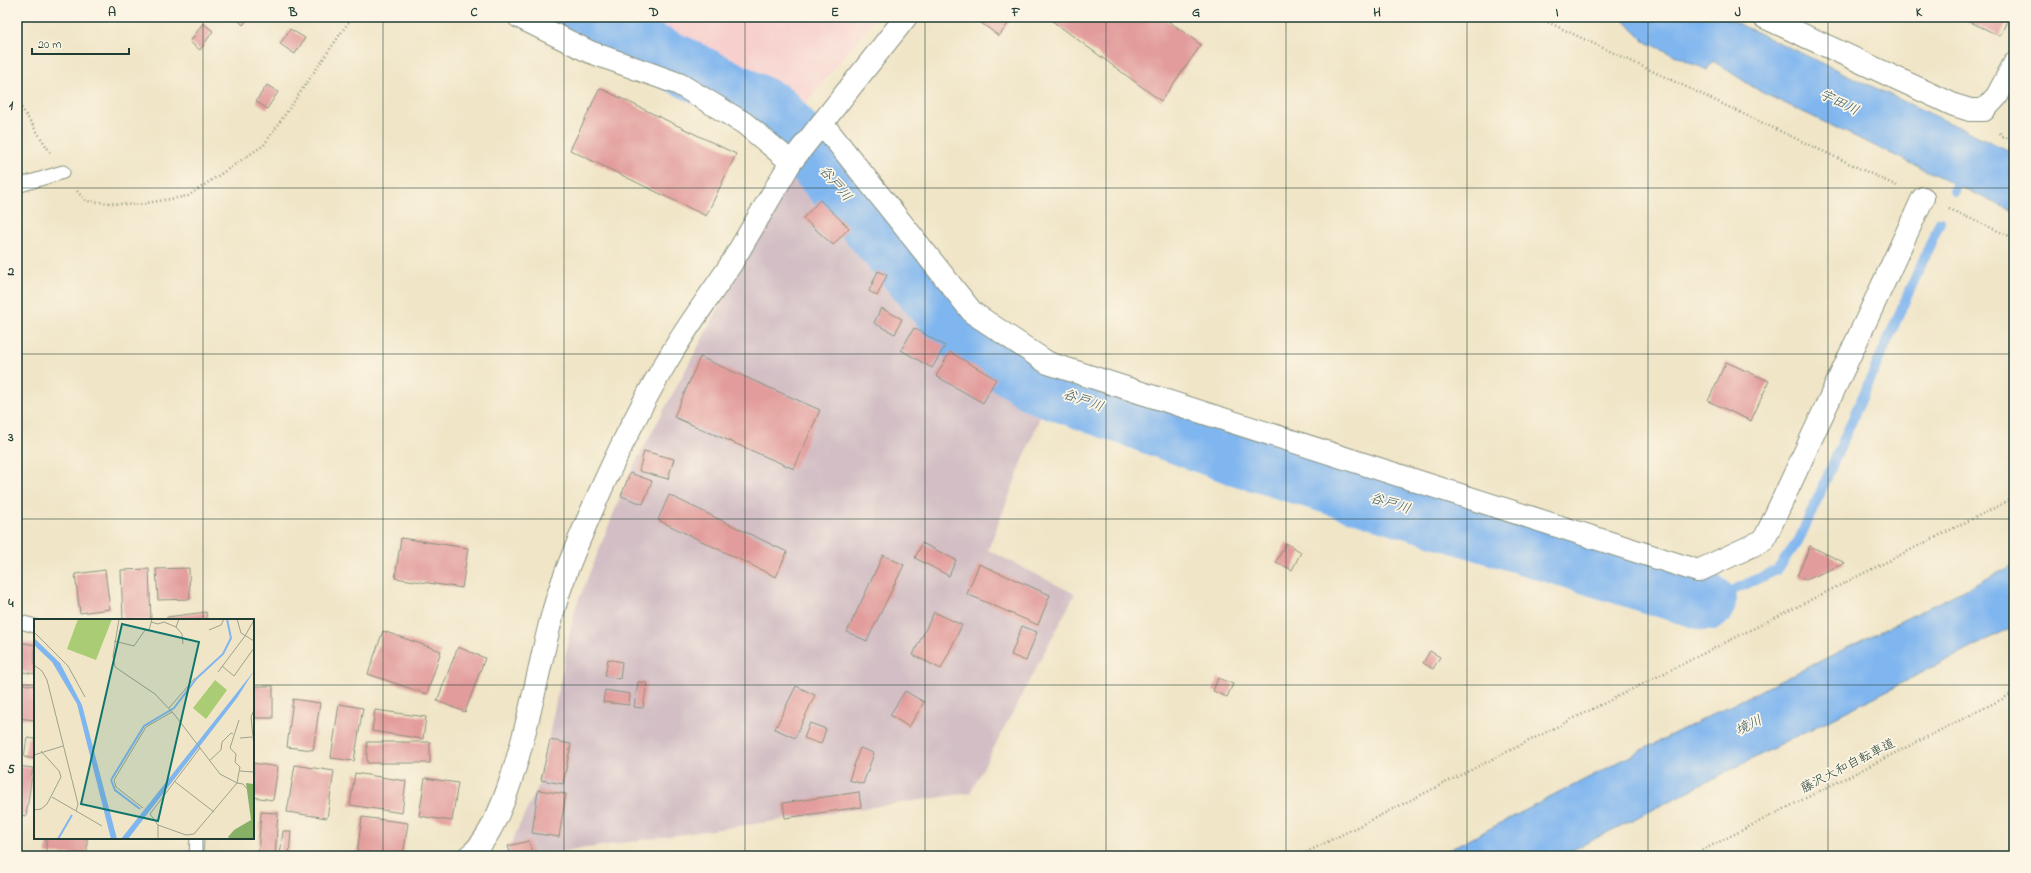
<svg xmlns="http://www.w3.org/2000/svg" width="2031" height="873" viewBox="0 0 2031 873" font-family="'Indie Flower','Klee One',sans-serif">
	<rect width="100%" height="100%" fill="#fcf5e5"/>
	<filter id="ink" filterUnits="userSpaceOnUse"><feTurbulence type="fractalNoise" baseFrequency=".025" numOctaves="2"/><feDisplacementMap in="SourceGraphic" scale="8" xChannelSelector="R" yChannelSelector="G"/><feConvolveMatrix kernelMatrix="1 2 1 2 8 2 1 2 1" color-interpolation-filters="sRGB"/></filter>
	<filter id="wash" filterUnits="userSpaceOnUse"><feTurbulence type="fractalNoise" baseFrequency=".012" numOctaves="4" result="noise"/><feDisplacementMap in="SourceGraphic" scale="16" xChannelSelector="R" yChannelSelector="G"/><feGaussianBlur stdDeviation="0.9" result="paint"/><feColorMatrix in="noise" values="0 0 0 0 0 0 0 0 0 0 0 0 0 0 0 0 0 1.4 0 .05"/><feComposite in="paint" operator="in"/></filter>
	<g filter="url(#wash)">
		<rect width="100%" height="100%" fill="#f0e5c7"/>
		<!-- built -->
		<path fill="#f7d0ce" d="M635 17H876L804 106 686 37Z"/>
		<!-- industrial -->
		<path fill="#d2bec4" d="M811 137 869 224 964 336 1047 399 988 550 1075 594 970 793 531 856H505L539 784 575 609 630 473Z"/>
		<!-- water -->
		<g fill="#80b6ef" stroke="#507a92">
			<path d="M1621 17H1724L2014 153V212L1761 92 1713 61 1707 70 1644 41Z"/>
			<path d="M2014 565V626L1561 856H1437L1671 735Z"/>
		</g>
		<g fill="none" stroke-linecap="round" stroke-linejoin="round">
			<!-- stream -->
			<g stroke="#80b6ef" stroke-width="10">
				<path d="M1954 191 1960 172"/>
				<path d="M1707 602 1777 570 1799 540 1940 222"/>
			</g>
			<!-- river -->
			<path stroke="#80b6ef" stroke-width="58" d="M571 17 678 64 774 112 964 336 1037 384 1233 455 1707 602"/>
		</g>
		<g id="blocks">
			<!-- building -->
			<g fill="#e29c9b">
				<path d="M235 17H249L243 25Z"/>
				<path d="M973 17H1013L999 36Z"/>
				<path d="M1047 17H1163L1201 45 1161 101Z"/>
				<path d="M1960 17H2009L2000 36Z"/>
				<path d="M203 23 213 31 200 50 190 42Z"/>
				<path d="M290 29 305 38 295 54 280 44Z"/>
				<path d="M267 85 278 92 267 109 256 101Z"/>
				<path d="M600 88 736 154 706 216 570 150Z"/>
				<path d="M820 200 849 228 833 245 803 218Z"/>
				<path d="M878 271 887 275 877 296 869 291Z"/>
				<path d="M881 308 902 319 895 334 874 323Z"/>
				<path d="M914 328 945 346 932 368 901 350Z"/>
				<path d="M950 352 996 379 983 403 936 376Z"/>
				<path d="M700 357 820 410 794 469 674 417Z"/>
				<path d="M1726 362 1769 381 1751 421 1708 401Z"/>
				<path d="M644 451 674 459 668 479 639 471Z"/>
				<path d="M630 473 652 481 643 504 621 496Z"/>
				<path d="M669 495 787 552 776 577 658 520Z"/>
				<path d="M401 538 468 548 462 588 395 578Z"/>
				<path d="M922 543 956 560 949 576 915 558Z"/>
				<path d="M1286 543 1301 552 1292 570 1276 562Z"/>
				<path d="M1810 546 1845 563 1806 580 1797 576Z"/>
				<path d="M883 555 904 565 867 641 847 632Z"/>
				<path d="M979 564 1050 595 1038 625 967 594Z"/>
				<path d="M189 568 190 599 158 600 156 569Z"/>
				<path d="M149 569 151 620H123L121 570Z"/>
				<path d="M105 570 110 609 80 613 75 574Z"/>
				<path d="M206 612 207 620H167V617Z"/>
				<path d="M934 612 962 625 941 669 913 655Z"/>
				<path d="M1022 626 1037 632 1026 661 1011 655Z"/>
				<path d="M383 631 441 651 427 694 368 674Z"/>
				<path d="M19 642 35 645V674L17 671Z"/>
				<path d="M458 647 485 658 465 712 437 701Z"/>
				<path d="M1430 651 1440 657 1433 669 1423 663Z"/>
				<path d="M608 659 622 662 620 679 605 676Z"/>
				<path d="M1218 678 1233 684 1227 697 1213 691Z"/>
				<path d="M638 682 647 683 643 708 634 707Z"/>
				<path d="M17 683 35 686V720L17 718Z"/>
				<rect x="253" y="686" width="20" height="32"/>
				<path d="M796 686 815 695 795 738 775 729Z"/>
				<path d="M605 690 630 694 629 705 603 702Z"/>
				<path d="M905 691 924 702 909 727 890 715Z"/>
				<path d="M293 699 320 703 313 750 287 747Z"/>
				<path d="M339 704 363 708 354 761 331 758Z"/>
				<path d="M375 710 426 717 423 739 372 731Z"/>
				<path d="M810 723 826 729 821 744 804 738Z"/>
				<path d="M27 738 35 739V759L24 757Z"/>
				<path d="M550 740 571 744 563 784 541 780Z"/>
				<rect x="367" y="742" width="63" height="21"/>
				<path d="M860 748 874 753 863 784 849 780Z"/>
				<path d="M253 763 278 767 273 800 253 797Z"/>
				<path d="M295 765 334 771 327 818 287 812Z"/>
				<path d="M17 766 33 768 26 816 17 814Z"/>
				<path d="M355 773 406 781 402 813 350 805Z"/>
				<path d="M425 778 458 783 452 821 419 816Z"/>
				<path d="M538 790 566 794 559 837 532 833Z"/>
				<path d="M859 792 861 807 785 818 783 803Z"/>
				<path d="M261 812 278 813 275 856 258 855Z"/>
				<path d="M362 817 408 823 403 856H374L357 853Z"/>
				<path d="M283 831H291L289 856H280Z"/>
				<rect x="46" y="838" width="41" height="16"/>
				<path d="M529 841 532 853 511 856 508 846Z"/>
			</g>
		</g>
	</g>
	<g filter="url(#ink)">
		<use href="#blocks" fill-opacity="0" stroke="#88917e" stroke-width="1"/>
		<g fill="none" stroke-linecap="round" stroke-linejoin="round">
			<defs>
				<g id="service">
					<path d="M17 186 63 172"/>
					<path d="M17 621 35 626"/>
					<path d="M196 856 197 838"/>
				</g>
				<g id="minor">
					<path d="M519 17 590 52 679 84 744 123 791 162"/>
					<path d="M1764 17 1954 105 1970 110H1984L1997 96 2014 64"/>
					<path d="M822 123 973 313 1048 363 1698 571 1764 540 1923 198"/>
					<path d="M731 264 791 162 906 17"/>
				</g>
				<path id="tertiary" d="M469 856C513 824 536 675 551 620 560 583 576 547 591 512 615 457 641 403 673 351 691 321 712 293 731 264"/>
			</defs>
			<!-- service casing -->
			<use href="#service" stroke="#88917e" stroke-width="15"/>
			<!-- minor casing -->
			<use href="#minor" stroke="#88917e" stroke-width="24"/>
			<!-- tertiary casing -->
			<use href="#tertiary" stroke="#88917e" stroke-width="24"/>
			<!-- path -->
			<g stroke="#88917e" stroke-width="2.5" stroke-dasharray="1 3" stroke-linecap="butt">
				<path d="M1537 17 1897 186"/>
				<path d="M17 101 50 152"/>
				<path d="M2000 133 2002 136 2014 141"/>
				<path d="M77 191 86 201 135 205 188 196 264 145 352 17"/>
				<path d="M1949 209 2014 238"/>
				<path d="M1299 856 2014 498"/>
				<path d="M1691 856 2014 693"/>
			</g>
			<!-- service -->
			<use href="#service" stroke="#fff" stroke-width="13"/>
			<!-- minor -->
			<use href="#minor" stroke="#fff" stroke-width="22"/>
			<!-- tertiary -->
			<use href="#tertiary" stroke="#fff" stroke-width="22"/>
		</g>
	</g>
	<!-- grid -->
	<path fill="none" stroke="#1f3d34" stroke-width="1" stroke-opacity="0.55" d="M203 17V620M383 17V856M564 17V856M745 17V856M925 17V856M1106 17V856M1286 17V856M1467 17V856M1648 17V856M1828 17V856M17 188H2014M17 354H2014M17 519H2014M17 685H35M253 685H2014M203 838V856"/>
	<g text-anchor="middle" dominant-baseline="central" stroke-width="3.5" stroke-linejoin="round" paint-order="stroke">
		<!-- street labels -->
		<g font-size="13" fill="#1f3d34" stroke="#fcf5e5">
			<text transform="translate(1848 766) rotate(-27)">藤沢大和自転車道</text>
		</g>
		<!-- water labels -->
		<g font-size="14" font-style="italic" fill="#375b63" stroke="#fcf5e5">
			<text transform="translate(1839 103) rotate(26)">宇田川</text>
			<text transform="translate(835 184) rotate(50)">谷戸川</text>
			<text transform="translate(1083 401) rotate(20)">谷戸川</text>
			<text transform="translate(1390 504) rotate(17)">谷戸川</text>
			<text transform="translate(1749 726) rotate(-26)">境川</text>
		</g>
	</g>
	<!-- overview -->
	<g transform="translate(34 619)">
		<rect width="220" height="220" fill="#f0e5c7"/>
		<path d="M44 0H78L62 41 33 30ZM181 61 193 71 172 100 159 89Z" fill="#a9cc75"/>
		<path d="M212 164 220 165V220H196L194 218 200 211 217 201Z" fill="#86b066"/>
		<path d="M0 19 26 44 48 86 83 220H77L43 85 18 43 0 26ZM220 52 203 79 94 220H87Z" fill="#80b6ef"/>
		<path fill="none" stroke="#80b6ef" stroke-width="2" d="M77 161 81 171 106 190M77 161 110 107 140 89 163 59 189 35 197 19 193 0M24 220 38 196"/>
		<path fill="none" stroke="#9ca28c" stroke-width="1" d="M85 0 79 37 81 48 121 75 140 95 186 155 203 164 206 148 201 143 202 135 196 129 205 101M203 0 207 14 220 22M117 3 124 5 130 3 142 8 145 0M142 8 148 15 149 25M175 11 187 6 190 0M0 13 34 47 51 78M80 22 100 27 111 11H115L118 0M0 46 8 52 13 61 44 185 42 192M188 47 200 57 220 29M184 53 211 17 220 1M135 89 161 59M220 91 217 98 220 128M206 119 218 118M0 136 29 127M175 142 187 131 188 123 197 114 199 115M206 152 220 153M140 162 180 193M18 178 68 207M109 189 82 168 80 161 112 108 138 93M0 191 7 190 13 185 27 158 25 152 7 132M124 206 152 216 160 215 203 164 209 165 214 171M124 220V206L116 195 166 129"/>
		<path fill="#0f766e" fill-opacity="0.15" stroke="#0f766e" stroke-width="2" d="M88 5 165 23 124 202 47 185Z"/>
		<rect width="220" height="220" fill="none" stroke="#1f3d34" stroke-width="2"/>
	</g>
	<!-- margin -->
	<rect width="2031" height="873" fill="none" stroke="#fcf5e5" stroke-width="44"/>
	<!-- scale -->
	<path d="M32 48v6h97v-6" fill="none" stroke="#1f3d34" stroke-width="2"/>
	<text x="38" y="48" font-size="12" fill="#1f3d34" stroke="#fcf5e5" stroke-width="3" paint-order="stroke">20 m</text>
	<rect x="22" y="22" width="1987" height="829" fill="none" stroke="#1f3d34" stroke-width="1.5"/>
	<g font-size="13" text-anchor="middle" font-weight="bold" fill="#1f3d34">
		<text x="112" y="16">A</text>
		<text x="293" y="16">B</text>
		<text x="474" y="16">C</text>
		<text x="654" y="16">D</text>
		<text x="835" y="16">E</text>
		<text x="1016" y="16">F</text>
		<text x="1196" y="16">G</text>
		<text x="1377" y="16">H</text>
		<text x="1557" y="16">I</text>
		<text x="1738" y="16">J</text>
		<text x="1919" y="16">K</text>
		<text x="11" y="109">1</text>
		<text x="11" y="275">2</text>
		<text x="11" y="441">3</text>
		<text x="11" y="607">4</text>
		<text x="11" y="773">5</text>
	</g>
</svg>
